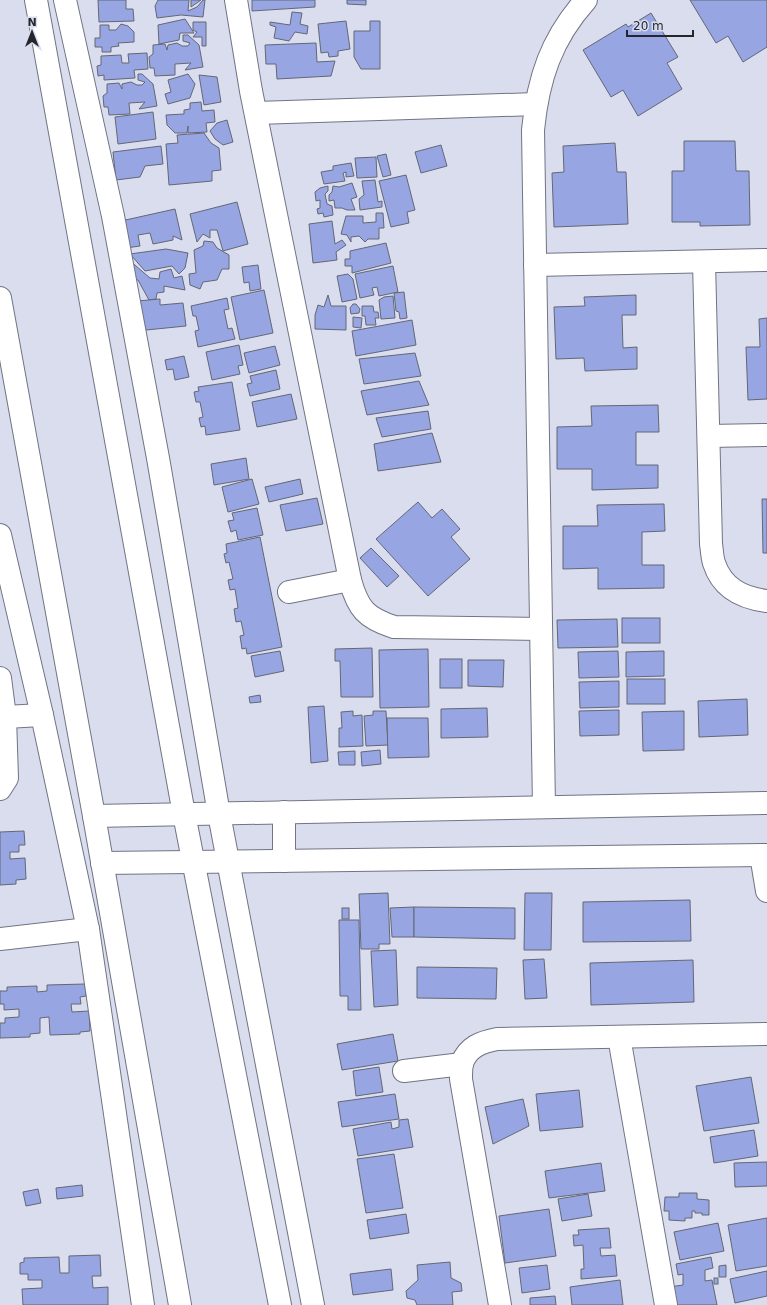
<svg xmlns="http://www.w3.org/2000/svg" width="767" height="1305" viewBox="0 0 767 1305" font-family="'DejaVu Sans',sans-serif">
	<rect width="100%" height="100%" fill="#d9ddee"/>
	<!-- building -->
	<g fill="#97a6e2" stroke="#636775">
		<path d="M98 0H126V9H133L134 21 99 22Z"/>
		<path d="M158 0H189L188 11 197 7 203 0H205L203 17 181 15 157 18 155 6Z"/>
		<path d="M191 0H201L191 7Z"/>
		<path d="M252 0H315V7L252 11Z"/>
		<path d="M347 0H366V5L347 4Z"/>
		<path d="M690 0H767V47L743 62 728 36 716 43Z"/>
		<path d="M292 12 302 13 300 24 308 26 307 34 295 32 289 41 274 38 276 27 270 25V22L290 25Z"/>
		<path d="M651 13 678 57 667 63 682 89 638 116 623 90 611 97 583 50 626 24 628 27Z"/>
		<path d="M185 19 194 33H180L179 40 159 44 158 25Z"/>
		<path d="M346 21 350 49 338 51V56L329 57 328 52 321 53 318 24Z"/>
		<path d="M370 21H380V69H361L354 57V31H370Z"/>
		<path d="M193 22H206V46H202V37H193L197 32 193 30Z"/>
		<path d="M121 24 128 26 134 32V42L118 43 119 46 111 47V52H102V47H95V38H100V25H109V30H116Z"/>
		<path d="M183 35H188L199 45 203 67 185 70 191 63 175 64V75L155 76 154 68H150L149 57 153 54V45L165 44 167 50 168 45 177 43 182 46H188L190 43 183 41Z"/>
		<path d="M316 43 317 62 335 61 331 76 277 79 276 64H266L265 45Z"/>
		<path d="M147 53 148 69 134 70 135 78 104 80V75L98 76 97 66 101 65V56L121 55 122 63H129L128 54Z"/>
		<path d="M138 74H142L153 84 157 106 139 109 145 102 129 103 130 114 109 115 108 107H104L103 96 107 93V84L119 83 122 89V84L131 82 137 85H142L145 82 138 80Z"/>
		<path d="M188 74 195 84 190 98 168 104 165 94 171 92 168 80Z"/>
		<path d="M199 75 217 77 221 102 204 105Z"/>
		<path d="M201 102 202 111 214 110 215 122 206 123 207 132 188 133V126L187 133H175L167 125 166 115 184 114V110L190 109V103Z"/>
		<path d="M153 112 156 139 118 144 115 117Z"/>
		<path d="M227 120 233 142 223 145 215 139 210 131 217 123Z"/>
		<path d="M204 133 211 143 219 148 221 170 212 171V181L169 185 166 144 178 143 177 135Z"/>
		<path d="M684 141H735L736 171H749L750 225 700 226V222H672V171H684Z"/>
		<path d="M615 143 617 172H626L628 224 554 227 552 173 564 172 563 146Z"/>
		<path d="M441 145 447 166 421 173 415 152Z"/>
		<path d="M161 146 163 164 145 166 140 177 116 180 113 152Z"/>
		<path d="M386 154 391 175 383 177 377 156Z"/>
		<path d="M376 157 377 177 357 178 355 158Z"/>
		<path d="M351 163 354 176 346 177V172L343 173 345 181 324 184 321 172 333 170V166Z"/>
		<path d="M406 175 415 210 407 212 409 223 391 227 379 181Z"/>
		<path d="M375 180 378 202 382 201V207L360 210 359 199 364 195 362 181Z"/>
		<path d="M352 183 357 197 351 199 355 210H347L342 208H335L334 200 329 201V195L332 192 333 186 339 187Z"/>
		<path d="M328 186V191L325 194 327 204 332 206 333 215 324 217 323 213 318 214 317 209 320 208V200L316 201 315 192 320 188Z"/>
		<path d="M237 202 248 244 223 251 217 230H210V238L203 234 197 242 190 214Z"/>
		<path d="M175 209 182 240 173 236V240L153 244 150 233 138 235 140 246 126 248 121 221Z"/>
		<path d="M376 213H383L384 228H379V239H368L365 242 359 236 351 237V242L347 235 341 234 346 216H363V223L376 222Z"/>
		<path d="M332 221 335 244 342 240 346 245 336 252 337 260 313 263 309 224Z"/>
		<path d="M204 241 213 242 217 248 229 255V269H222L217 280 203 282 200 289 190 285 189 274 196 273 194 250 203 246Z"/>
		<path d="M386 243 391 263 352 273V266H345V259H350V251Z"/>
		<path d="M166 249 188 253 185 268 179 274 172 266 145 271 130 254Z"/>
		<path d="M129 260 150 278 159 279 160 272 171 269 174 278 182 276 185 290 164 286V292L157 293 156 299 149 300 138 280 128 277Z"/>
		<path d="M258 265 261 289 250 291 249 282 244 283 242 267Z"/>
		<path d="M393 266 398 292 379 296 377 287 372 288 374 295 360 298 355 274Z"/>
		<path d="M348 274 353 279 357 299 342 302 337 276Z"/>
		<path d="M264 290 273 333 240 340 231 297Z"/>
		<path d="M404 292 407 318 400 319 399 312 396 311 394 293Z"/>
		<path d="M328 295 331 306H346V330L315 329V315L318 305 324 307Z"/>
		<path d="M636 295V315H622L623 348 637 347V369L585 371 584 358 556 359 554 307 585 306 584 297Z"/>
		<path d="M393 296 395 318 381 319 379 300 384 297Z"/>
		<path d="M227 298 229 309 224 310 228 329 232 328 235 339 198 347 195 331 199 330 196 316H193L191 306Z"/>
		<path d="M160 299V305L183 303 186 326 146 330 137 301Z"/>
		<path d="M353 304H356L360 309 359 313 351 314 350 308Z"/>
		<path d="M362 306H373L374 312H378L379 318H375L376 325H366L365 316H362Z"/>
		<path d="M353 317 362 318 361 328 353 327Z"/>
		<path d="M767 318V399L748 400 746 347H760L759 319Z"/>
		<path d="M412 320 416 345 356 356 352 331Z"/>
		<path d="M239 345 243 365 238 366 240 374 212 380 206 352Z"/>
		<path d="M275 346 280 365 249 373 244 353Z"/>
		<path d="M415 353 421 376 364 384 359 359Z"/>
		<path d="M184 356 189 377 175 380 173 369 167 370 165 360Z"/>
		<path d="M276 370 280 389 250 396 247 384 252 383 250 376Z"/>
		<path d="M419 381 429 405 367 415 361 391Z"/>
		<path d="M232 382 240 430 206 435 205 426 201 427 199 418 203 417 200 402H196L194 392 199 391 198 387Z"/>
		<path d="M291 394 297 419 257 427 252 402Z"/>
		<path d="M658 405 659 432H636V465H658V488L592 490V469H557V427L592 426 591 406Z"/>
		<path d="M428 411 431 429 382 437 376 418Z"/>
		<path d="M432 433 441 462 378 471 374 444Z"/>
		<path d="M246 458 249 479 214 485 211 464Z"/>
		<path d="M252 479 259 504 228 512 222 487Z"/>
		<path d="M300 479 303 494 269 502 265 487Z"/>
		<path d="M317 498 323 524 286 531 280 505Z"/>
		<path d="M762 499H767V553H763Z"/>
		<path d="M418 502 432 518 442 509 460 529 451 537 470 559 428 596 376 539Z"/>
		<path d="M664 504 665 531 642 532V565H664V588L598 589V568L563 569V526H598L597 505Z"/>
		<path d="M257 508 263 535 238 540 236 530 231 532 228 521 234 520 232 513Z"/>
		<path d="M260 537 282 647 247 654 246 648 242 649 240 636 244 635 241 621 236 622 234 609 238 608 235 589 230 590 228 580 233 579 229 562 226 563 224 554 227 553 226 544Z"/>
		<path d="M371 548 399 576 387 587 360 558Z"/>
		<rect x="622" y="618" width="38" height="25"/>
		<path d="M617 619 618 647 558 648 557 620Z"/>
		<path d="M372 648 373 697H341L340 661H335V649Z"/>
		<path d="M428 649 429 707 380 708 379 650Z"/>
		<path d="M280 651 284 671 255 677 251 656Z"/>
		<path d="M618 651 619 677 579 678 578 652Z"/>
		<path d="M664 651V676L626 677V652Z"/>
		<rect x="440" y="659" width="22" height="29"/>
		<path d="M468 660H504L503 687 468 686Z"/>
		<rect x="627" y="679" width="38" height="25"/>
		<path d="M619 681V707L580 708 579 682Z"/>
		<path d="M260 695 261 702 250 703 249 697Z"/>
		<path d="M747 699 748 735 699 737 698 701Z"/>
		<path d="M324 706 328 761 311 763 308 707Z"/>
		<path d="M487 708 488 737 441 738V709Z"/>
		<path d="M619 710V735L580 736 579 711Z"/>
		<path d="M353 711V716L362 715 363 746 339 747V728H342L341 712Z"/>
		<path d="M373 711H386L388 745 366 746 364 716 373 715Z"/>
		<path d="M684 711V750L643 751 642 712Z"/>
		<path d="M387 718H428L429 757 388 758Z"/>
		<path d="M380 750 381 764 362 766 361 752Z"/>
		<path d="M355 751V765H339L338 752Z"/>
		<path d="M24 831 25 845H19V852H10V859L25 858 26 879 16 880V884L0 885V832Z"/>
		<path d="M388 893 390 944H379V949H361L359 894Z"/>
		<path d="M525 893H552L551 950H524Z"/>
		<path d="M690 900 691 941 583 942V902Z"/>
		<path d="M414 907V937H392L390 908Z"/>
		<path d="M414 907 515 908V939L414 937Z"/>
		<rect x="342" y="908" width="7" height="11"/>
		<path d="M339 920H359L361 1010H348V996H340Z"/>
		<path d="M396 950 398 1005 374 1007 371 951Z"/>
		<path d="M544 959 547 998 525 999 523 960Z"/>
		<path d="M693 960 694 1002 591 1005 590 963Z"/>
		<path d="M417 967 497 968 496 999 417 998Z"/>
		<path d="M85 984 86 996 80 997 81 1004H71L72 1012 89 1011 90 1031 80 1032V1034L50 1035 49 1017 40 1018V1033L30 1034V1037L0 1038V1023H5V1018L19 1017V1009L4 1010V1004H0V991H7V987L37 986V992L47 991V985Z"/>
		<path d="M393 1034 398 1061 342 1070 337 1044Z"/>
		<path d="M379 1067 383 1092 356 1096 353 1071Z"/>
		<path d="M751 1077 759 1123 704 1131 696 1086Z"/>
		<path d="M579 1090 583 1127 540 1131 536 1094Z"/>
		<path d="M395 1094 399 1119 342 1127 338 1102Z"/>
		<path d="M523 1099 529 1126 493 1144 485 1107Z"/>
		<path d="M408 1119 413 1147 358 1156 353 1129 391 1122 392 1129 399 1127V1120Z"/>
		<path d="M754 1130 758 1156 714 1163 710 1137Z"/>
		<path d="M394 1154 403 1208 366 1213 357 1159Z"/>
		<path d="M767 1162V1186L735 1187 734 1163Z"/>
		<path d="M601 1163 605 1191 549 1198 545 1171Z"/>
		<path d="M82 1185 83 1196 57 1199 56 1188Z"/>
		<path d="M38 1189 41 1203 26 1206 23 1192Z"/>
		<path d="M679 1193H697V1199L709 1200V1215H702V1213H695V1211H692V1218H685V1221L669 1220V1211H664L665 1197H679Z"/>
		<path d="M588 1194 592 1216 562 1221 558 1199Z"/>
		<path d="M549 1209 556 1256 505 1263 499 1216Z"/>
		<path d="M406 1214 409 1233 370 1239 367 1220Z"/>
		<path d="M767 1218V1266L736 1271 728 1225Z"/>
		<path d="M718 1223 724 1251 680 1260 674 1232Z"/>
		<path d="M609 1228 611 1248H600L601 1256 615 1255 617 1276 581 1279V1269H584L583 1245 574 1246 573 1235H579L578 1230Z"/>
		<path d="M100 1255 101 1276H92L93 1288 108 1287V1305H23L22 1289 42 1288V1280H28V1274H20V1263L24 1262V1258L59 1257 60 1273H69V1256Z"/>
		<path d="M711 1257 713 1268 705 1270V1281L712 1280 717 1305H673L669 1287 683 1285V1274L678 1275 676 1264Z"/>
		<path d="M450 1262 451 1278 461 1283 462 1291 452 1292 453 1305H417L415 1300 407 1298 406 1291 418 1280 417 1265Z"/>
		<path d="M547 1265 550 1289 522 1293 519 1268Z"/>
		<path d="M726 1265V1277H719V1266Z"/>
		<path d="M391 1269 393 1290 353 1295 350 1274Z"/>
		<path d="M767 1271V1296L735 1303 730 1279Z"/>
		<rect x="714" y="1278" width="4" height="6"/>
		<path d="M620 1280 623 1305H572L570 1287Z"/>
		<path d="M555 1296 556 1305H530V1298Z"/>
	</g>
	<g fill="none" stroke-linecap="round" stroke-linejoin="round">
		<defs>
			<g id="minor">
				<path d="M36 0 184 814 280 1305"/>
				<path d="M65 0 113 216 158 458 219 814 313 1305"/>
				<path d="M236 0 251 91 350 580C358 609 366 618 394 627L541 629"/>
				<path d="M256 113 536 104"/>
				<path d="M704 262 711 544C712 550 712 557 714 563 722 588 742 598 767 601"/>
				<path d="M535 265 767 260"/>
				<path d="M0 298 94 816 180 1305"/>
				<path d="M709 436 767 435"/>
				<path d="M0 535 42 715 88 929 143 1305"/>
				<path d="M289 592 350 580"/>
				<path d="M0 678 5 717 7 778 0 789"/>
				<path d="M5 717 42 715"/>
				<path d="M544 807 533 130C538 79 551 39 586 0"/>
				<path d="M284 812V861"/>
				<path d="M94 816 767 803"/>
				<path d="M761 855 767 891"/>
				<path d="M102 863 767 855"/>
				<path d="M0 939 88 929"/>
				<path d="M619 1037 666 1305"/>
				<path d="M404 1071 462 1064"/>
				<path d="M500 1305 461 1079C461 1074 461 1068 462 1063 468 1047 481 1042 497 1039L767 1034"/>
			</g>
		</defs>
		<!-- minor casing -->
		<use href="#minor" stroke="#707483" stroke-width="24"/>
		<!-- minor -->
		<use href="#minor" stroke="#fff" stroke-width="22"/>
	</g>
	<!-- north arrow -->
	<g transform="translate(32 32)" stroke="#d9ddee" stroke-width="3" paint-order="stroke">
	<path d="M0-3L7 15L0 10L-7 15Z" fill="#24262c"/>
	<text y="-6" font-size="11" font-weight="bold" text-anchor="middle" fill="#24262c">N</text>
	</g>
	<!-- scale -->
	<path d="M627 30v6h66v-6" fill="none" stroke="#24262c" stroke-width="2"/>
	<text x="633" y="30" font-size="12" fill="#24262c" stroke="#d9ddee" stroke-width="3" paint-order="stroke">20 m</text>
</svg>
